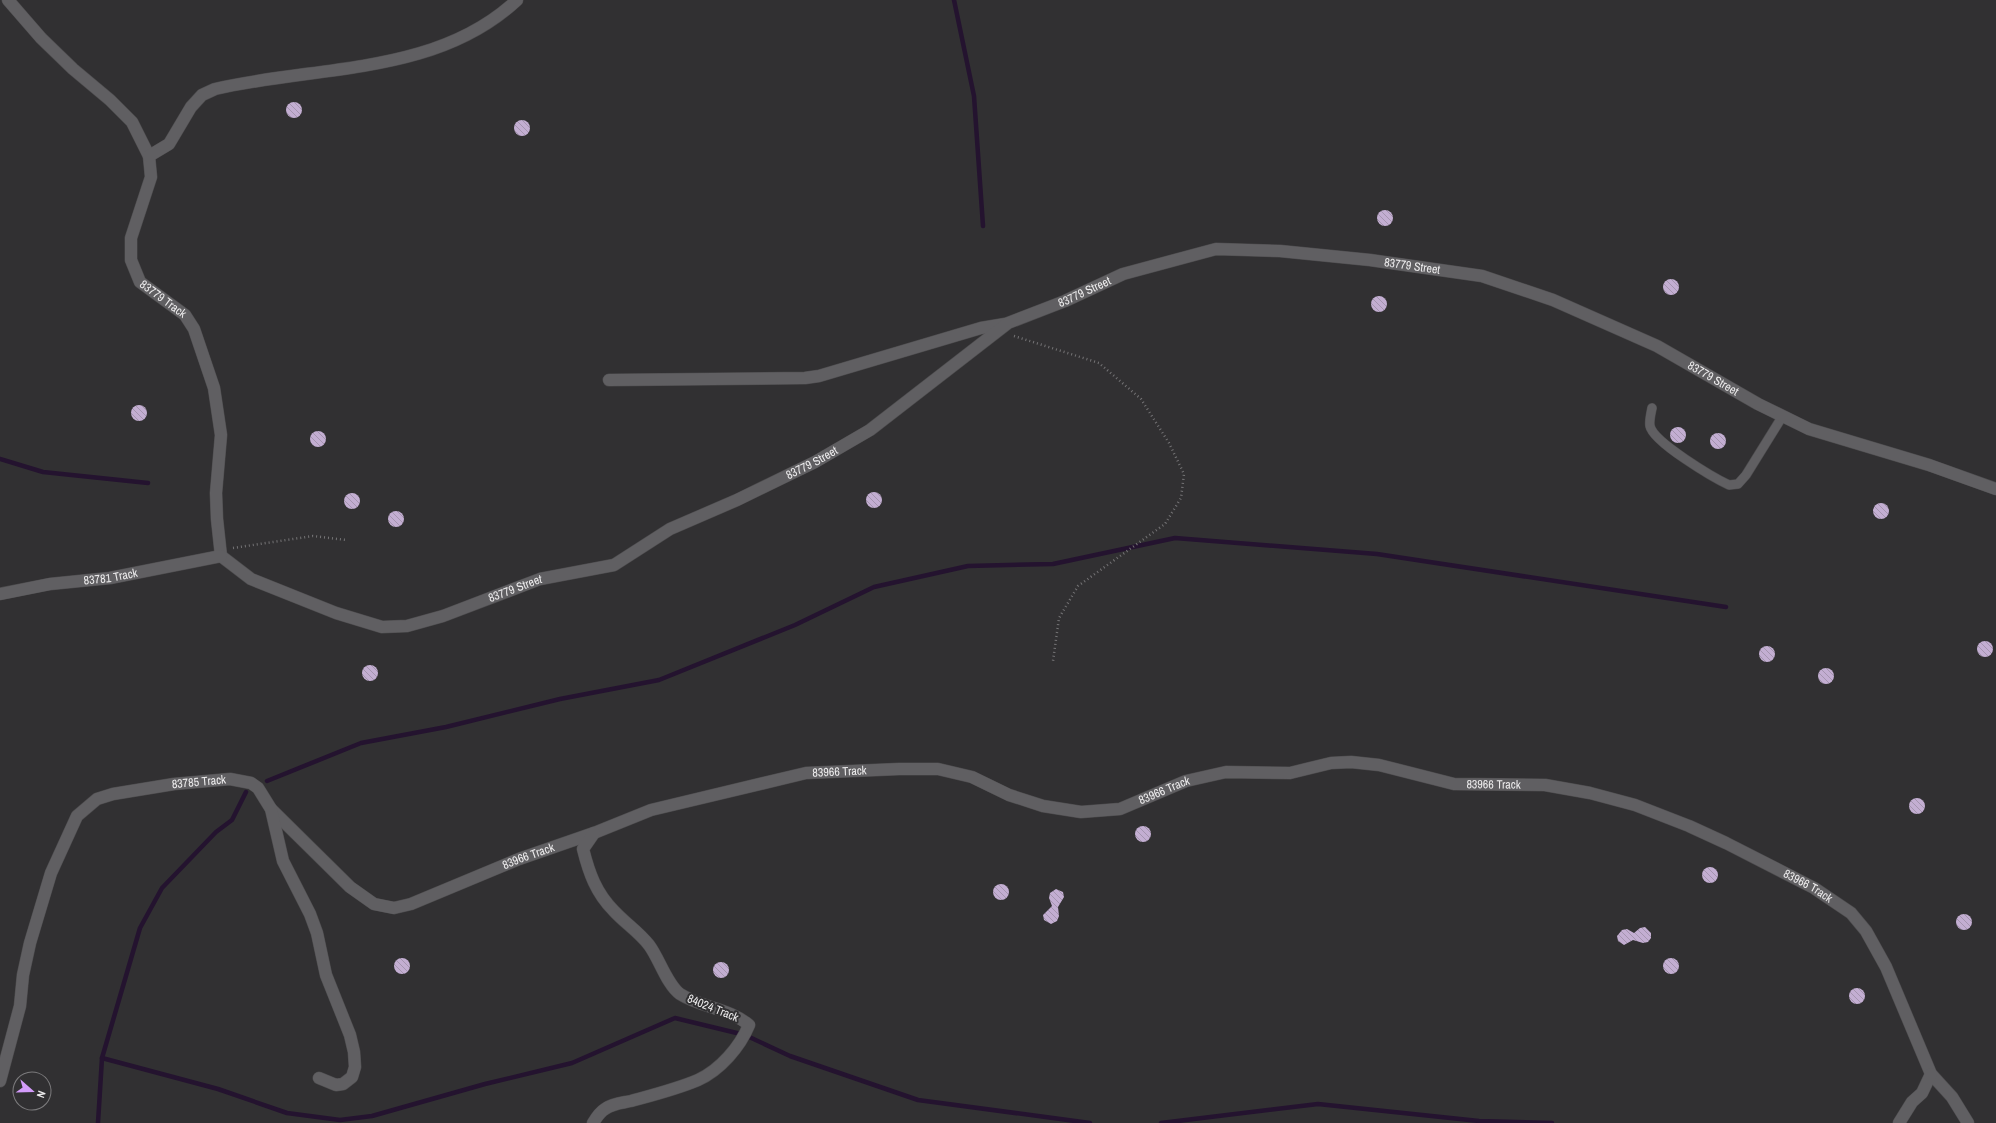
<svg xmlns="http://www.w3.org/2000/svg" width="1996" height="1123" viewBox="0 0 1996 1123" font-family="'Archivo Narrow',sans-serif">
	<defs>
		<pattern id="building-back-hatch" width="6" height="6" patternUnits="userSpaceOnUse"><rect width="6" height="6" fill="#c3aed2"/><path d="M-1 5l2 2M0 0l6 6M5-1l2 2" fill="none" stroke="#a494af"/></pattern>
	</defs>
	<rect width="100%" height="100%" fill="#313032"/>
	<g fill="none" stroke-linecap="round" stroke-linejoin="round">
		<!-- stream -->
		<g stroke="#24132f" stroke-width="4.5">
			<path d="M954 0 974 96 983 226"/>
			<path d="M0 459 43 472 148 483"/>
			<path d="M267 781 361 743 446 727 560 699 659 680 795 625 874 587 968 566 1053 564 1175 538 1377 554 1726 607"/>
			<path d="M102 1058 218 1089 287 1113 340 1120 372 1116 485 1084 572 1063 675 1018 745 1035 790 1056 918 1100 1090 1123"/>
			<path d="M98 1123 102 1058 140 928 162 888 216 832 232 820 246 792"/>
			<path d="M1161 1123 1318 1104 1479 1121 1552 1123"/>
		</g>
	</g>
	<!-- building -->
	<g fill="url(#building-back-hatch)">
		<circle cx="294" cy="110" r="8"/>
		<circle cx="522" cy="128" r="8"/>
		<circle cx="1385" cy="218" r="8"/>
		<circle cx="1671" cy="287" r="8"/>
		<circle cx="1379" cy="304" r="8"/>
		<circle cx="139" cy="413" r="8"/>
		<circle cx="1678" cy="435" r="8"/>
		<circle cx="318" cy="439" r="8"/>
		<circle cx="1718" cy="441" r="8"/>
		<circle cx="874" cy="500" r="8"/>
		<circle cx="352" cy="501" r="8"/>
		<circle cx="1881" cy="511" r="8"/>
		<circle cx="396" cy="519" r="8"/>
		<circle cx="1985" cy="649" r="8"/>
		<circle cx="1767" cy="654" r="8"/>
		<circle cx="370" cy="673" r="8"/>
		<circle cx="1826" cy="676" r="8"/>
		<circle cx="1917" cy="806" r="8"/>
		<circle cx="1143" cy="834" r="8"/>
		<circle cx="1710" cy="875" r="8"/>
		<circle cx="1001" cy="892" r="8"/>
		<path d="M1056 889 1063 892 1064 897 1058 907 1059 916 1057 921 1051 924 1044 920 1043 915 1052 906 1049 898 1050 893Z"/>
		<circle cx="1964" cy="922" r="8"/>
		<path d="M1645 927 1651 933V938L1648 942 1643 943 1633 940 1624 945 1618 941 1617 936 1622 930 1627 929 1634 933 1640 928Z"/>
		<circle cx="402" cy="966" r="8"/>
		<circle cx="1671" cy="966" r="8"/>
		<circle cx="721" cy="970" r="8"/>
		<circle cx="1857" cy="996" r="8"/>
	</g>
	<g fill="none" stroke-linecap="round" stroke-linejoin="round">
		<defs>
			<path id="service" d="M1652 408C1651 413 1649 421 1650 426 1653 442 1714 478 1729 485L1738 484 1746 475 1782 417"/>
			<g id="minor">
				<path id="s1" d="M8 0 41 38 73 69 110 100 132 122 149 156 151 177 131 238V260L140 282 185 315 194 329 214 388 221 435 216 493 217 519 221 556"/>
				<path d="M149 156 169 144 191 107 202 95 215 89C317 65 436 76 517 0"/>
				<path d="M609 380 805 378 819 376 981 328 1005 324"/>
				<path id="s2" d="M221 556 251 579 336 613 382 627 407 626 443 616 540 579 614 565 670 529 737 500 815 462 870 430 1008 323 1065 301 1123 274 1216 249 1280 251 1370 260 1482 276 1553 300 1657 346 1758 404 1809 429 1929 465 1996 489"/>
				<path id="s3" d="M0 594 50 584 110 578 221 556"/>
				<path id="s4" d="M271 809 350 887 374 904 394 908 411 904 519 859 594 833 651 810 806 773 899 769H938L972 777 1009 795 1043 806 1081 812 1120 809 1186 781 1226 772 1290 773 1331 763 1351 762 1379 765 1454 784 1545 785 1590 793 1635 805 1689 826 1726 843 1814 888 1851 913 1866 931 1886 967 1931 1074 1952 1097 1968 1123"/>
				<path id="s5" d="M0 1081 20 1006 23 975 30 943 51 873 77 816 97 799 113 794 174 784 230 779 251 783 258 788 271 809 283 861 310 914 317 933 326 975 350 1035 354 1052 355 1067 352 1077 343 1084 336 1085 319 1078"/>
				<path d="M593 1123C596 1118 600 1112 605 1109 613 1103 622 1103 631 1101 653 1095 677 1089 698 1080 720 1070 740 1047 749 1025 729 1008 702 1008 680 994 667 985 659 958 649 945 639 932 625 923 614 911 596 893 589 873 583 849L594 833"/>
				<path d="M1899 1123 1912 1102 1922 1093 1931 1074"/>
			</g>
		</defs>
		<!-- service casing -->
		<use href="#service" stroke="#4c4b4d" stroke-width="10"/>
		<!-- minor casing -->
		<use href="#minor" stroke="#4c4b4d" stroke-width="13"/>
		<!-- path -->
		<g stroke="#747375" stroke-width="2.5" stroke-dasharray="1 3" stroke-linecap="butt">
			<path d="M1014 336 1099 363 1141 399 1169 443 1184 474 1181 498 1165 524 1078 586 1059 618 1053 661"/>
			<path d="M233 548 313 536 346 540"/>
		</g>
		<!-- service -->
		<use href="#service" stroke="#605f62" stroke-width="9"/>
		<!-- minor -->
		<use href="#minor" stroke="#605f62" stroke-width="12"/>
	</g>
	<g text-anchor="middle" dominant-baseline="central" stroke-width="4" stroke-linejoin="round" paint-order="stroke">
		<!-- street labels -->
		<g font-size="12" fill="#edeced" stroke="#313032">
			<text stroke="none"><textPath href="#s2" startOffset="1302">83779 Street</textPath></text>
			<text stroke="none"><textPath href="#s2" startOffset="966">83779 Street</textPath></text>
			<text stroke="none"><textPath href="#s1" startOffset="372">83779 Track</textPath></text>
			<text stroke="none"><textPath href="#s2" startOffset="1626">83779 Street</textPath></text>
			<text stroke="none"><textPath href="#s2" startOffset="642">83779 Street</textPath></text>
			<text stroke="none"><textPath href="#s3" startOffset="112">83781 Track</textPath></text>
			<text stroke="none"><textPath href="#s2" startOffset="317">83779 Street</textPath></text>
			<text stroke="none"><textPath href="#s4" startOffset="629">83966 Track</textPath></text>
			<text stroke="none"><textPath href="#s5" startOffset="407">83785 Track</textPath></text>
			<text stroke="none"><textPath href="#s4" startOffset="1301">83966 Track</textPath></text>
			<text stroke="none"><textPath href="#s4" startOffset="965">83966 Track</textPath></text>
			<text stroke="none"><textPath href="#s4" startOffset="305">83966 Track</textPath></text>
			<text stroke="none"><textPath href="#s4" startOffset="1636">83966 Track</textPath></text>
			<text transform="translate(713 1008) rotate(22)">84024 Track</text>
		</g>
	</g>
	<!-- north arrow -->
	<g transform="translate(32 1091) rotate(110)"><circle r="19" fill="#313032" stroke="#7c7b7d"/>
	<path d="M0-3L7 15L0 10L-7 15Z" fill="#d49cfb"/>
	<text y="-6" font-size="11" font-weight="bold" text-anchor="middle" fill="#edeced">N</text>
	</g>
</svg>
